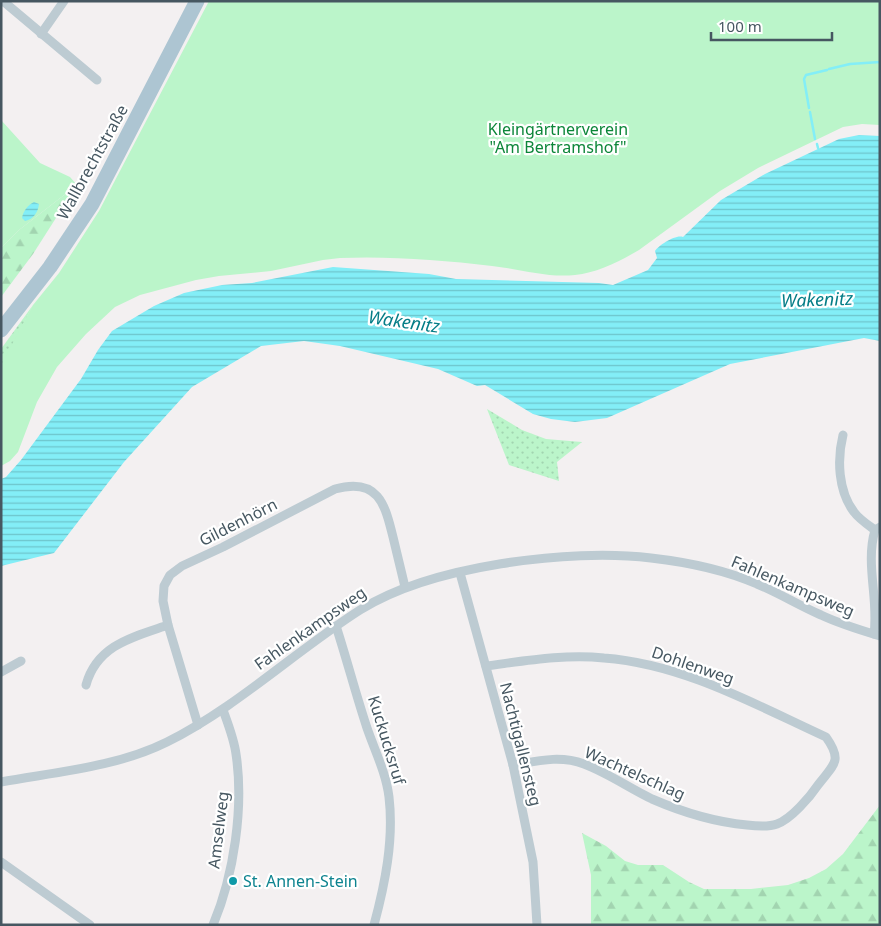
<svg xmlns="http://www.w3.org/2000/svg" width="881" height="926" viewBox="0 0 881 926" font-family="'Noto Sans',sans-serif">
	<defs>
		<pattern id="grass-dots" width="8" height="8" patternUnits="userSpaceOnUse" patternTransform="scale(1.25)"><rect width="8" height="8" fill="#bbf5ca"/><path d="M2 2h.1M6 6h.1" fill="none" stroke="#a2d4b0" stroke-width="1.8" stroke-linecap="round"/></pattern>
		<pattern id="forest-firs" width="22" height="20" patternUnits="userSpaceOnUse" patternTransform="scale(1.25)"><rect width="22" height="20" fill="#bbf5ca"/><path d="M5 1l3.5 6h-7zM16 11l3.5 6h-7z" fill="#a2d4b0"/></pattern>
		<pattern id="water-rules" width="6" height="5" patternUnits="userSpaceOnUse" patternTransform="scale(1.25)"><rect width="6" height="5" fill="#83eef7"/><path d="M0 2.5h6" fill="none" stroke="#6dc4cb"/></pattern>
	</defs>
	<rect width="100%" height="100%" fill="#f3f0f1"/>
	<!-- grass -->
	<g fill="url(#grass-dots)">
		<path d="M33 305 5 361 1 365V349Z"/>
		<path d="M487 409 522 430 546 439 582 442 557 462 559 481 509 465Z"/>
	</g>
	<!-- forest -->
	<g fill="url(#forest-firs)">
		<path d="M77 185 33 254 1 297V248L19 230Z"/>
		<path d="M880 805V925H591V875L582 833 606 846 625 861 638 865H663L689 882 704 889H751L788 885 809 878 826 869 843 854Z"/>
	</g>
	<!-- garden -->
	<g fill="#bbf5ca">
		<path d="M209 1H880V125L862 124 843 127 758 168 720 191 639 250C620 261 597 273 575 275 547 278 520 269 492 266 442 260 390 256 340 258L323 260 271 271 219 276 196 280 140 295 115 307 86 334 57 367 37 402 18 452 10 461 1 466V365L33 305 59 273 99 211Z"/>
		<path d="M1 120 40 163 70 177 77 185 19 230 1 248Z"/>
	</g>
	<!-- water -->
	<g fill="url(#water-rules)">
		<path d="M859 135 880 136V341L864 338 730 364 607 418 575 422 551 419 533 414 485 385 477 386 438 369 340 346 304 341 261 346 192 387 124 462 54 553 1 566V479L6 477 21 460 81 379 98 350 112 331 154 306 184 293 222 285 252 283 333 267 429 274 456 279 599 283 613 285 648 270 657 258 655 251C659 245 676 234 683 237L721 200 765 174 839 139Z"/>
		<path d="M34 202 39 204C38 212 34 219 25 221L22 218C23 211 28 205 34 202Z"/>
	</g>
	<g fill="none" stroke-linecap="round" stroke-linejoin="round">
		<!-- stream -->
		<g stroke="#83eef7" stroke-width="2.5">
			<path d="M829 69 850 64 880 62"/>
			<path d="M809 108 804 79 806 75 827 70"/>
			<path d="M810 112 815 139"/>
			<path d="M817 144 818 148"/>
		</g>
		<!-- street -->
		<g stroke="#bdcbd2" stroke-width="9">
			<path d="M3 1 97 80"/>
			<path d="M41 34 64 1"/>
			<path d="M843 435C837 459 838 491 854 512 859 519 868 525 875 530"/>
			<path d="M460 573 513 765 533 862 537 925"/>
			<path d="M336 626C347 660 356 695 367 728 375 751 386 773 389 797 394 840 385 884 374 925"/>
			<path d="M874 634C879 600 865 564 875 530L880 527"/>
			<path d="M486 666C525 661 564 654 604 658 683 664 754 704 826 737 843 761 834 764 818 785 810 797 791 819 777 824 769 827 755 826 747 825 714 822 682 812 652 799 629 788 608 773 584 764 560 755 537 761 513 765"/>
			<path d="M1 672 21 661"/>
			<path d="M86 685C97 645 133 637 168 625"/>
			<path d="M198 725 168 625 163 601 164 586 170 575 182 566 223 547 335 489C378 477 385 504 393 537 397 554 401 570 405 587"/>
			<path d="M1 782C56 772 117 767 167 742 237 707 294 652 360 610 430 566 569 548 651 558 686 562 725 570 757 584 779 593 800 606 821 615 840 624 860 630 880 636"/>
			<path d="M1 862 90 925"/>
			<path d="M213 925C234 875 244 807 236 754 234 739 228 724 223 710"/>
		</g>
		<!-- primary -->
		<path stroke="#adc5d2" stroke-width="15" d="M1 330 50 267 92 204 197 1"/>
	</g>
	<!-- markers -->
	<circle fill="#0f9aa8" stroke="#fff" stroke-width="2" cx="233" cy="881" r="5"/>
	<g text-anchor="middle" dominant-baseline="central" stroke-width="4.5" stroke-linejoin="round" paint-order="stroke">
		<!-- park labels -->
		<g font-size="16" fill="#0c8639" stroke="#fff">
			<text x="558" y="129">Kleingärtnerverein<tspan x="558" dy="18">"Am Bertramshof"</tspan></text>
		</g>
		<!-- street labels -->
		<g font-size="16" fill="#465761" stroke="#fff">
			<text transform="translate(92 162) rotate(-61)">Wallbrechtstraße</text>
			<text transform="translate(238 522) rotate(-27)">Gildenhörn</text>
			<text transform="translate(793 586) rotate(23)">Fahlenkampsweg</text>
			<text transform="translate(310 628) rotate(-35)">Fahlenkampsweg</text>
			<text transform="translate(693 665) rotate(19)">Dohlenweg</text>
			<text transform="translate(387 740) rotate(73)">Kuckucksruf</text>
			<text transform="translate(521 744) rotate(76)">Nachtigallensteg</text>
			<text transform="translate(635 773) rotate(24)">Wachtelschlag</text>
			<text transform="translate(218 830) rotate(-83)">Amselweg</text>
		</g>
		<!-- culture labels -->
		<g font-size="16" fill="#0d838f" stroke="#fff" text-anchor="start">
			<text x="243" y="881">St. Annen-Stein</text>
		</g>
		<!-- water labels -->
		<g font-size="18" font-style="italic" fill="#057d87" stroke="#fff">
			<text transform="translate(817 299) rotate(-2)">Wakenitz</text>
			<text transform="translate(404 321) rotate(8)">Wakenitz</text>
		</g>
	</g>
	<!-- border -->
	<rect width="881" height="926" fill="none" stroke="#465761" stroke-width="5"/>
	<!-- scale -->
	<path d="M711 32v8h121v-8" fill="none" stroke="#465761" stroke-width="2.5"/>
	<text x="718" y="32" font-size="15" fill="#465761" stroke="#ffffff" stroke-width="4" paint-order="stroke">100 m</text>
</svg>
